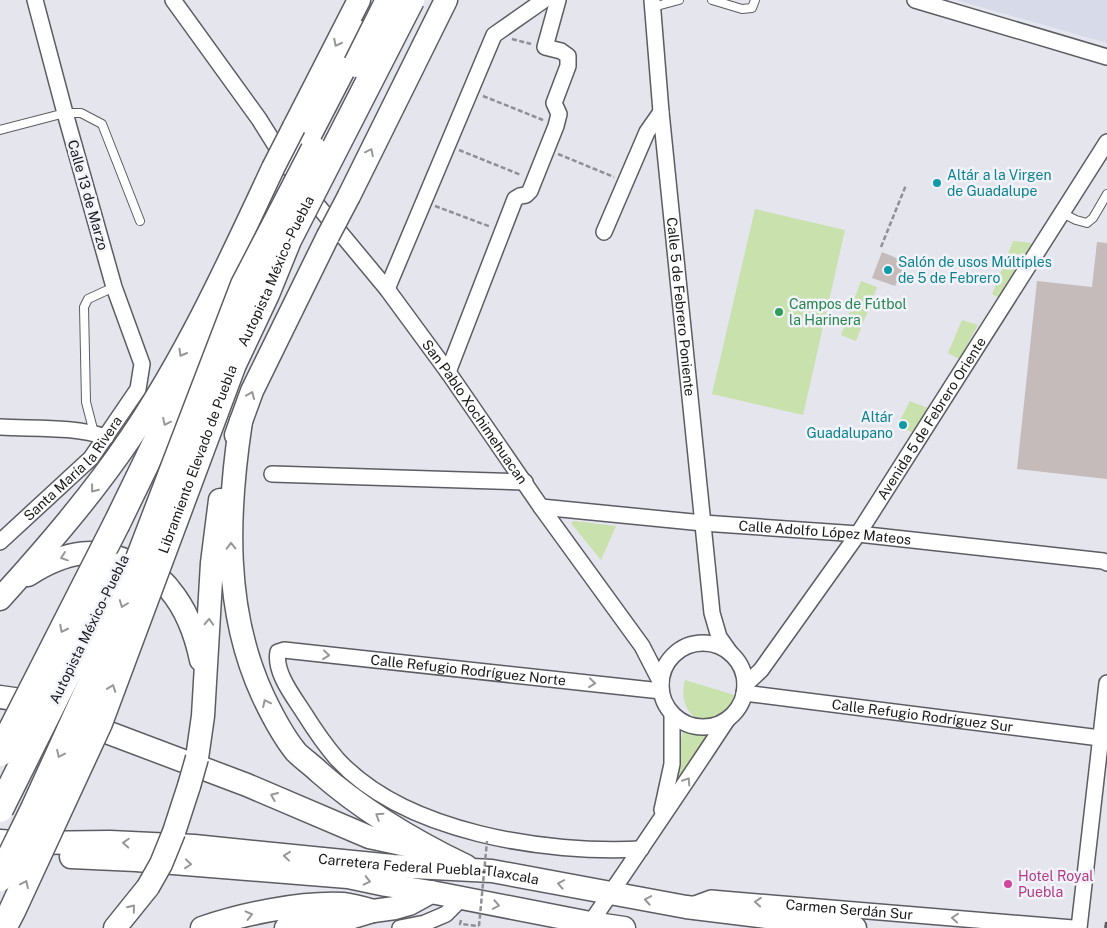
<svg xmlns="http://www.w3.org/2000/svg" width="1107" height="928" viewBox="0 0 1107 928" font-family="'Public Sans',sans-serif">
	<rect width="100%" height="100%" fill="#e4e5ed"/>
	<!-- built -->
	<path fill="#d7dae8" d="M956 0H1107V43Z"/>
	<!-- green -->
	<g fill="#c9e1ac">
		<path d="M755 209 845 230 803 415 712 394Z"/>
		<path d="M1013 241 1032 243 999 298 992 294Z"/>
		<path d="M861 281 877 287 856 341 841 335Z"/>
		<path d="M962 320 978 325 959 359 948 353Z"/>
		<path d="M910 401 930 409 914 433 897 426Z"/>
		<path d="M574 521 616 526 601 560 571 523Z"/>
		<path d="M685 680 741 697C720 744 674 720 685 680Z"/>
		<path d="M684 725 713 737 681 784 674 780Z"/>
	</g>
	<!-- building -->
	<g fill="#c4bbba">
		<path d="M1097 242 1107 243V479L1017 469 1037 281 1092 287Z"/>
		<path d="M882 252 906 262 895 286 872 278Z"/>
	</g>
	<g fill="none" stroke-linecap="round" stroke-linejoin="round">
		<defs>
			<g id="service">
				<path d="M712 0 742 9 752 8 755 0"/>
				<path d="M653 7 679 0"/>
				<path d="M0 130 65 113H81L102 124 140 221"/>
				<path d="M1062 213 1076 220 1087 223 1093 218 1107 194"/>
				<path d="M94 433 86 402 84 307 88 299 114 287"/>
			</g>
			<g id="minor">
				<path id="s1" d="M173 0 259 119 299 183 387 289 448 372 541 507 642 646 661 683"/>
				<path id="s2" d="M652 0 661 112 712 613 719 637 731 654"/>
				<path d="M915 0 1107 57"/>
				<path d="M604 232 647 132 661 112"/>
				<path d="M387 289 494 35 544 0"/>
				<path d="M448 372 515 199 520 196 526 195 530 191 556 126 559 114 554 103 568 66V56L561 51 545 47 558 0"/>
				<path d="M0 427C34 429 74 426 106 437"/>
				<path d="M272 474 525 482"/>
				<path id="s3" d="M541 507 703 523 858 534 1103 561 1107 563"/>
				<path id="s4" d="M0 542 91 458 138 389 142 364 114 287 65 113 35 0"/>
				<circle cx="703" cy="685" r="42"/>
				<path id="s5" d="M745 685 761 670 858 534 1107 142"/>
				<path id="s6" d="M744 693 1100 738"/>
				<path d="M662 810 672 764V714"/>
				<path id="s7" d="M641 849C546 854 405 833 337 759 325 745 314 729 304 713 293 696 274 672 278 652L284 650 661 691"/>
				<path id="s8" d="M692 905 711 898 722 899 1073 928"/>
				<path d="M400 928 425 923 446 914 461 899"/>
				<path d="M587 928C634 859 681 790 727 720"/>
				<path d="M1079 928 1107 683"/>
			</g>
			<g id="primary">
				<path d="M294 127 359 0"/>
				<path d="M349 196 446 0"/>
				<path d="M241 421C227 513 223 610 263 696 272 715 283 736 296 752 303 759 312 765 319 772 362 810 414 841 466 866"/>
				<path d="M236 435 252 391 328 236"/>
				<path d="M28 575C65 551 99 544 139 567 151 573 162 579 170 590 186 609 196 636 201 660"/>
				<path d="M0 599C46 548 91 496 129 440 187 355 230 260 273 168"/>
				<path d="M0 697 21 700 40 708"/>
				<path d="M80 722 247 785 369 837 420 848"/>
				<path d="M197 758 203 716 212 563 220 500"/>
				<path d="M174 832 189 786"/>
				<path id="s9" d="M0 841 27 843 110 842 194 846 393 866 492 871 686 907 855 928"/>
				<path d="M71 857 136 860 348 877 386 885 431 892 590 923 624 928"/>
				<path d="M115 928 148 887"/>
				<path d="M202 928C242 914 300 902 343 904 353 905 363 908 373 911"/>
				<path d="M286 928 343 920 373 911 395 908 409 904 431 892"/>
			</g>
			<g id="motorway">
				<path d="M299 152 360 34"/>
				<path d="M117 523 236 278"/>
			</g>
		</defs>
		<!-- service casing -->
		<use href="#service" stroke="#5c5d64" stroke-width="10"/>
		<!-- minor casing -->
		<use href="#minor" stroke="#5c5d64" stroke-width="18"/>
		<!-- primary casing -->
		<use href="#primary" stroke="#5c5d64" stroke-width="25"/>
		<!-- motorway casing -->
		<use href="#motorway" stroke="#5c5d64" stroke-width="29"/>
		<!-- path -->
		<g stroke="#8f9095" stroke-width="2.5" stroke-dasharray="5 2.5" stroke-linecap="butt">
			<path d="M512 39 531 44"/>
			<path d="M483 96 543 120"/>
			<path d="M459 150 521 175"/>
			<path d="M558 154 614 177"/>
			<path d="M435 206 491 227"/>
			<path d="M881 247 906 185"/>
			<path d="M461 920 460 924 479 926"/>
		</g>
		<!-- service -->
		<use href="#service" stroke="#fff" stroke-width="8"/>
		<!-- minor -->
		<use href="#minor" stroke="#fff" stroke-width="15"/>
		<!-- primary -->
		<use href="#primary" stroke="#fff" stroke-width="22"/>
		<!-- motorway -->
		<use href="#motorway" stroke="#fff" stroke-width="26"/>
		<!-- rail -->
		<path stroke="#5d5e62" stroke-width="4" stroke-dasharray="9 9" stroke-linecap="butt" d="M1106 928 1107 922"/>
		<defs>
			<g id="primary-bridge">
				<path d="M273 168 294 127"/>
				<path d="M328 236 349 196"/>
				<path d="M189 786 197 758"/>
				<path d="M148 887 161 864 174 832"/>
			</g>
			<g id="motorway-bridge">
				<path d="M357 64 389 0"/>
				<path d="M0 753 117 523"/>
				<path d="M0 809 121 566"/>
				<path d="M0 878 34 809 91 684 244 285 314 150"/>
				<path id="s10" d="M3 928 12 911 99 723 233 364 266 294 288 240 411 0"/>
			</g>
		</defs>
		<!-- primary-bridge casing -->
		<use href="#primary-bridge" stroke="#5c5d64" stroke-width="25" stroke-linecap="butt"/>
		<!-- motorway-bridge casing -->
		<use href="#motorway-bridge" stroke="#5c5d64" stroke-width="29" stroke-linecap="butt"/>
		<!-- path-bridge -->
		<path stroke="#8f9095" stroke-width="2.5" stroke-dasharray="5 2.5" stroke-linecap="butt" d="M479 926 487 841"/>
		<!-- primary-bridge -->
		<use href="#primary-bridge" stroke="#fff" stroke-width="22"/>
		<!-- motorway-bridge -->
		<use href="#motorway-bridge" stroke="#fff" stroke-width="26"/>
	</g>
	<!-- one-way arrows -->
	<defs><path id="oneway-chevron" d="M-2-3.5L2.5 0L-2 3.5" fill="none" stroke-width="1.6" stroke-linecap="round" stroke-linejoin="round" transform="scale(1.25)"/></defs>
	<g stroke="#979798">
		<use href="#oneway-chevron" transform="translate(337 43) rotate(117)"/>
		<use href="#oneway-chevron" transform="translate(370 152) rotate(-64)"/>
		<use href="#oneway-chevron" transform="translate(182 353) rotate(120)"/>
		<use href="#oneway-chevron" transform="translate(251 395) rotate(-67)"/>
		<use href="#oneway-chevron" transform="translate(166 422) rotate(116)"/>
		<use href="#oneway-chevron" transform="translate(94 489) rotate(128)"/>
		<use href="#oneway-chevron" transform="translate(231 546) rotate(-91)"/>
		<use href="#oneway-chevron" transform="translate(64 557) rotate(161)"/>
		<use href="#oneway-chevron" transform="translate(123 604) rotate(111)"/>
		<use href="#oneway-chevron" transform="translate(209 622) rotate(-87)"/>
		<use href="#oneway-chevron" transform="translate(63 629) rotate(117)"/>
		<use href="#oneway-chevron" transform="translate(326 655) rotate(6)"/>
		<use href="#oneway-chevron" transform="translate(592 683) rotate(6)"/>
		<use href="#oneway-chevron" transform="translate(112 688) rotate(-70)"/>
		<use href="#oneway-chevron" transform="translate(266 703) rotate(-116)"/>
		<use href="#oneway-chevron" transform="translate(60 754) rotate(115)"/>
		<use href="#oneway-chevron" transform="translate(687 781) rotate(-57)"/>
		<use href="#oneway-chevron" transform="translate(274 796) rotate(-157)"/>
		<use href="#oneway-chevron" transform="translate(379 816) rotate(-147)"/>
		<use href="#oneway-chevron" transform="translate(126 843) rotate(-177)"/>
		<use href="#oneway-chevron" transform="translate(287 856) rotate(-174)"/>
		<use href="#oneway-chevron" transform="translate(188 864) rotate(5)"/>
		<use href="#oneway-chevron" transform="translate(367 881) rotate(13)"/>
		<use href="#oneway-chevron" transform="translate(25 884) rotate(-65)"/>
		<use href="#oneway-chevron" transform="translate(561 884) rotate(-169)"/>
		<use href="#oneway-chevron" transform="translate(648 900) rotate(-170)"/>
		<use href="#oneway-chevron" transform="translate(758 902) rotate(-175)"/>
		<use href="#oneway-chevron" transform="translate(496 905) rotate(11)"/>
		<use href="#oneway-chevron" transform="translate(132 908) rotate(-51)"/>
		<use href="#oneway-chevron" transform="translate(249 915) rotate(-14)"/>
		<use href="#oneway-chevron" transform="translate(955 918) rotate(-175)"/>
	</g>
	<!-- markers -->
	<g fill="#0f9aa8" stroke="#f1f2fa" stroke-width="2">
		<circle cx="937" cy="183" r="5"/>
		<circle cx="888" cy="270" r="5"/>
		<circle cx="903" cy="425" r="5"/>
	</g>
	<circle fill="#2e9e5b" stroke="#f1f2fa" stroke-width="2" cx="779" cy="312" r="5"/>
	<circle fill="#d1479c" stroke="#f1f2fa" stroke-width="2" cx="1008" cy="884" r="5"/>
	<g text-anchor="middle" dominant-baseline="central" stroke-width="5" stroke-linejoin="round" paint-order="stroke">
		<!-- culture labels -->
		<g font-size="14" fill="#0d838f" stroke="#f1f2fa" text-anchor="start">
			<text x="947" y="175">Altár a la Virgen<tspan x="947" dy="16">de Guadalupe</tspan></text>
			<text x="898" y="262">Salón de usos Múltiples<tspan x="898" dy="16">de 5 de Febrero</tspan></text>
			<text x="893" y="417" text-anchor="end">Altár<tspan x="893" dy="16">Guadalupano</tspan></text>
		</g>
		<!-- street labels -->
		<g font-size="14" fill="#17181a" stroke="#f1f2fa">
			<text transform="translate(88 195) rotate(74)">Calle 13 de Marzo</text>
			<text stroke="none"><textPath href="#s10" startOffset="712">Autopista México-Puebla</textPath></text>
			<text stroke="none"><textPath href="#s2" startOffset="308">Calle 5 de Febrero Poniente</textPath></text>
			<text stroke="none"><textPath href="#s1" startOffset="511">San Pablo Xochimehuacan</textPath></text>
			<text stroke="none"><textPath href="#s5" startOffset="326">Avenida 5 de Febrero Oriente</textPath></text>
			<text stroke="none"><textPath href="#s10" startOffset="508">Libramiento Elevado de Puebla</textPath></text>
			<text stroke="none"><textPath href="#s4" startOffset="104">Santa María la Rivera</textPath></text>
			<text stroke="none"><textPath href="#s3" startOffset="285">Calle Adolfo López Mateos</textPath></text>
			<text transform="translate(89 629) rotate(-64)">Autopista México-Puebla</text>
			<text stroke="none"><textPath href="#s7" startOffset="642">Calle Refugio Rodríguez Norte</textPath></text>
			<text stroke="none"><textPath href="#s6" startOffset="180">Calle Refugio Rodríguez Sur</textPath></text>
			<text stroke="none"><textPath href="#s9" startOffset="430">Carretera Federal Puebla-Tlaxcala</textPath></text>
			<text stroke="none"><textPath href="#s8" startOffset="159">Carmen Serdán Sur</textPath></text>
		</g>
		<!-- leisure labels -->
		<g font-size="14" fill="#27864d" stroke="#f1f2fa" text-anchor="start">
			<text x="789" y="304">Campos de Fútbol<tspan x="789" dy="16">la Harinera</tspan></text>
		</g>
		<!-- hotel labels -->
		<g font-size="14" fill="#b23c85" stroke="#f1f2fa" text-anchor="start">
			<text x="1018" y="876">Hotel Royal<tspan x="1018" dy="16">Puebla</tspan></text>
		</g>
	</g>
</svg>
